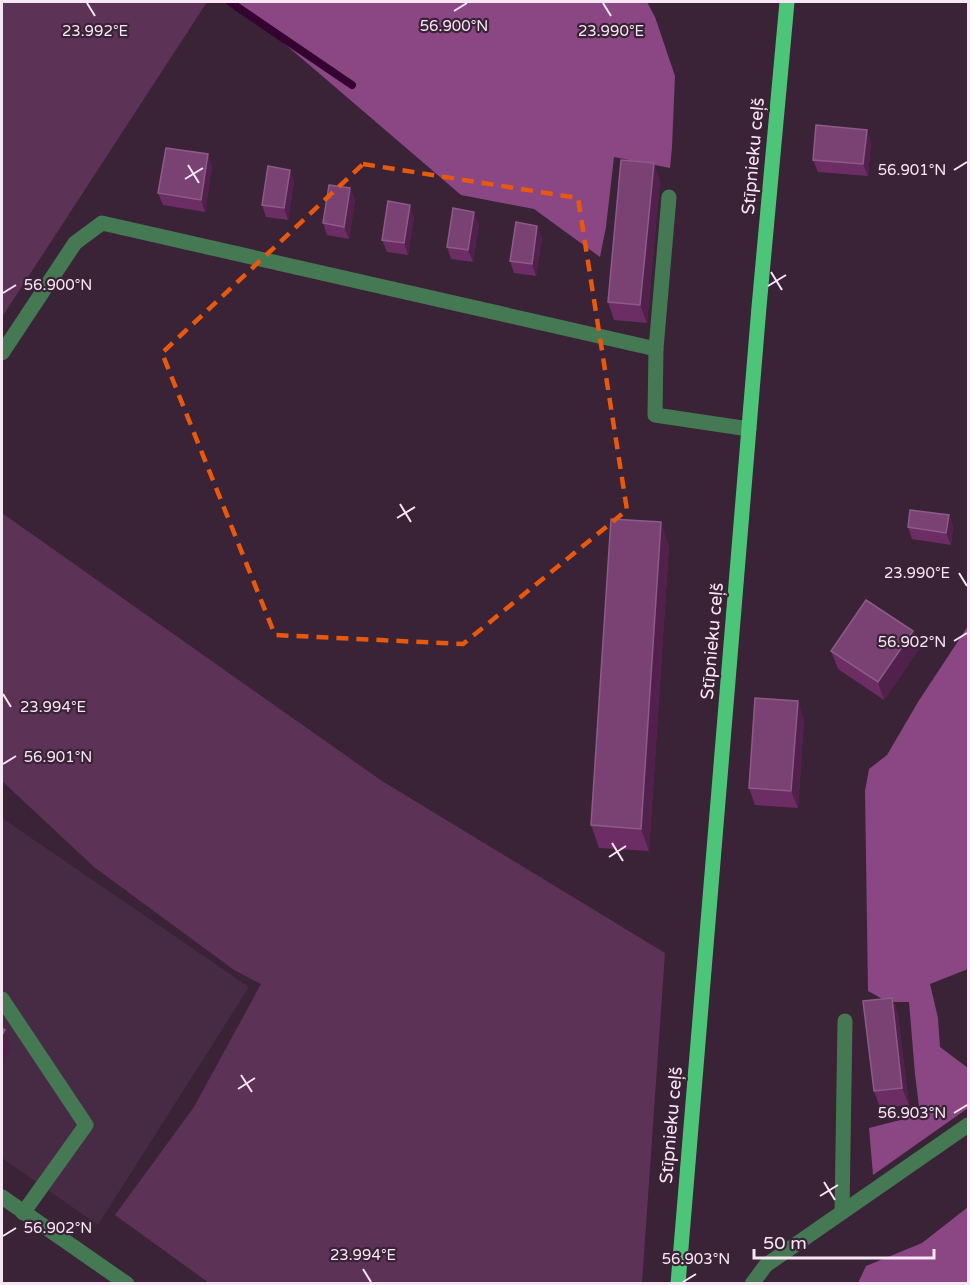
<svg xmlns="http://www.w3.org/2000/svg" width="970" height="1285" viewBox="0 0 970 1285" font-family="'Varela Round',sans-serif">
	<rect width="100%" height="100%" fill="#3a2237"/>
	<!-- built -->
	<path fill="#472a43" d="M2 818 249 987 98 1225 2 1158Z"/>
	<!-- green -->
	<g fill="#5d3257">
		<path d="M2 2H207L2 317Z"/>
		<path d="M2 513 382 781 665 953 642 1283H209L115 1215 194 1107 261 984 234 970 94 867 2 781Z"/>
	</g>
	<!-- forest -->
	<g fill="#8b4783">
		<path d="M236 2H647L655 17 675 76 672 147 670 168 614 157 606 227 600 257 534 209 461 195Z"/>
		<path d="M968 626V969L930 984 938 1018 940 1047 968 1068V1108L873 1175 869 1128 920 1115 915 1074 909 1002H888L868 991 865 791 869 769 887 755 918 702Z"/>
		<path d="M968 1207V1283H858L866 1266 922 1243Z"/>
	</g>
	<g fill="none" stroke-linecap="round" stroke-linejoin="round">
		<!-- stream -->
		<path stroke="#340330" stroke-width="8" d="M230 2 352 85"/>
		<!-- minor -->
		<g stroke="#447954" stroke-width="15">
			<path d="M656 349 655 415 749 429"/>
			<path d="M2 353 75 243 102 223 656 349 669 197"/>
			<path d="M2 999 86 1125 23 1213"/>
			<path d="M2 1197 127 1284"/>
			<path d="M842 1212 845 1021"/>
			<path d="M752 1284 766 1265 968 1125"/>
		</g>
		<!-- major -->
		<path stroke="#4dc579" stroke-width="15" d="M678 1284 759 307 787 2"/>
	</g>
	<!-- wall -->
	<g fill="#6b2d64">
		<path d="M871 142 868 176 818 172 813 160Z"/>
		<path d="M212 166 205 212 163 205 158 193Z"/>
		<path d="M290 170 294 182 288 220 266 217 262 205Z"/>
		<path d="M660 180 647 323 614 320 608 302Z"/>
		<path d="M350 188 355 200 349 239 327 235 323 223Z"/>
		<path d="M414 217 408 255 387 252 382 240Z"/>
		<path d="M479 224 473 262 451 259 447 247Z"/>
		<path d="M542 238 536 276 514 273 510 261Z"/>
		<path d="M949 515 953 527 951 545 912 539 908 527Z"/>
		<path d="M669 545 649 851 599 848 591 825Z"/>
		<path d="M913 631 919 649 884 700 838 669 831 651Z"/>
		<path d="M804 719 798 808 755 805 749 788Z"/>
		<path d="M892 998 898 1015 909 1105 880 1108 874 1091Z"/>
	</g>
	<!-- shaded-wall -->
	<g fill="#51204b">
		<path d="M867 130 871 142 868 176 863 164Z"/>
		<path d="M208 154 212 166 205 212 201 200Z"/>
		<path d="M654 163 660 180 647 323 640 305Z"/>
		<path d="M290 170 294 182 288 220 284 208Z"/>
		<path d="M350 188 355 200 349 239 344 227Z"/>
		<path d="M410 205 414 217 408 255 404 243Z"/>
		<path d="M474 212 479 224 473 262 468 250Z"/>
		<path d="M537 226 542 238 536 276 532 264Z"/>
		<path d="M949 515 953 527 951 545 946 533Z"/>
		<path d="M661 522 669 545 649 851 641 829Z"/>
		<path d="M913 631 919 649 884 700 878 682Z"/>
		<path d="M798 701 804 719 798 808 791 791Z"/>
		<path d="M892 998 898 1015 909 1105 902 1088Z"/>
		<path d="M5 1030 11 1048 2 1062V1035Z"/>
	</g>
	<!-- building -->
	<g fill="#7a4173" stroke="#8d5b88" stroke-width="1.5">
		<path d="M816 125 867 130 863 164 813 160Z"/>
		<path d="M166 148 208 154 201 200 158 193Z"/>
		<path d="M621 160 654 163 640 305 608 302Z"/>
		<path d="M268 166 290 170 284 208 262 205Z"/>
		<path d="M329 185 350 188 344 227 323 223Z"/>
		<path d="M388 201 410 205 404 243 382 240Z"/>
		<path d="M453 208 474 212 468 250 447 247Z"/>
		<path d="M516 222 537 226 532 264 510 261Z"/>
		<path d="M910 510 949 515 946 533 908 527Z"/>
		<path d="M611 519 661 522 641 829 591 825Z"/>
		<path d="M866 600 913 631 878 682 831 651Z"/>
		<path d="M755 698 798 701 791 791 749 788Z"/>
		<path d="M892 998 902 1088 874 1091 863 1001Z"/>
		<path d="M2 1028 5 1030 2 1035Z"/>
	</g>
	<!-- marked area -->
	<path fill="none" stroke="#e8590c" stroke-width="4.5" stroke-dasharray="12 8" stroke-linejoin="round" d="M363 164 578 198 627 510 463 644 275 635 162 353Z"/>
	<!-- ticks -->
	<path fill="none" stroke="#f7e6f4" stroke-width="2" d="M87 3 95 16M603 3 611 16M454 11 467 3M188 165 199 183M954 170 967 162M185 179 203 168M771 272 782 290M768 286 786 275M3 293 16 285M400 504 411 522M397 518 415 507M959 573 967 586M954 641 967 633M3 694 11 707M3 764 16 756M612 843 623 861M609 857 626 846M241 1075 252 1092M238 1089 255 1078M954 1113 967 1105M824 1182 835 1200M820 1196 838 1185M3 1236 16 1228M363 1269 371 1282M683 1282 696 1274"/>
	<g text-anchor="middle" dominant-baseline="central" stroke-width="4.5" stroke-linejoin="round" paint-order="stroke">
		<!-- street labels -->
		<g font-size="18" fill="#f7e6f4" stroke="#3a2237">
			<text transform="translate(753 156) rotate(-85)">Stīpnieku ceļš</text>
			<text transform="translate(712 641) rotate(-85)">Stīpnieku ceļš</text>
			<text transform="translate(671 1125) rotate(-85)">Stīpnieku ceļš</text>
		</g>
	</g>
	<g font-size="15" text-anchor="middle" fill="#f7e6f4" stroke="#3a2237" stroke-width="4.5" stroke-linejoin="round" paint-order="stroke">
		<text x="454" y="31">56.900°N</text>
		<text x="95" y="36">23.992°E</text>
		<text x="611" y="36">23.990°E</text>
		<text x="912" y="175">56.901°N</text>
		<text x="58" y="290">56.900°N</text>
		<text x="917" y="578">23.990°E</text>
		<text x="912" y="647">56.902°N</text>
		<text x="53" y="712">23.994°E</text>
		<text x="58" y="762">56.901°N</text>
		<text x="912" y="1118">56.903°N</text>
		<text x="58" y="1233">56.902°N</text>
		<text x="363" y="1260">23.994°E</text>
		<text x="696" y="1264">56.903°N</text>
	</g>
	<!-- border -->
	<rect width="970" height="1285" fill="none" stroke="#f7e6f4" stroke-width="6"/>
	<!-- scale -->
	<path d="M754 1249v9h180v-9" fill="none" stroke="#f7e6f4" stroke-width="3"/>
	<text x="763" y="1249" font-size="18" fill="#f7e6f4" stroke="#3a2237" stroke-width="4.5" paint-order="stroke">50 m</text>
</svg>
